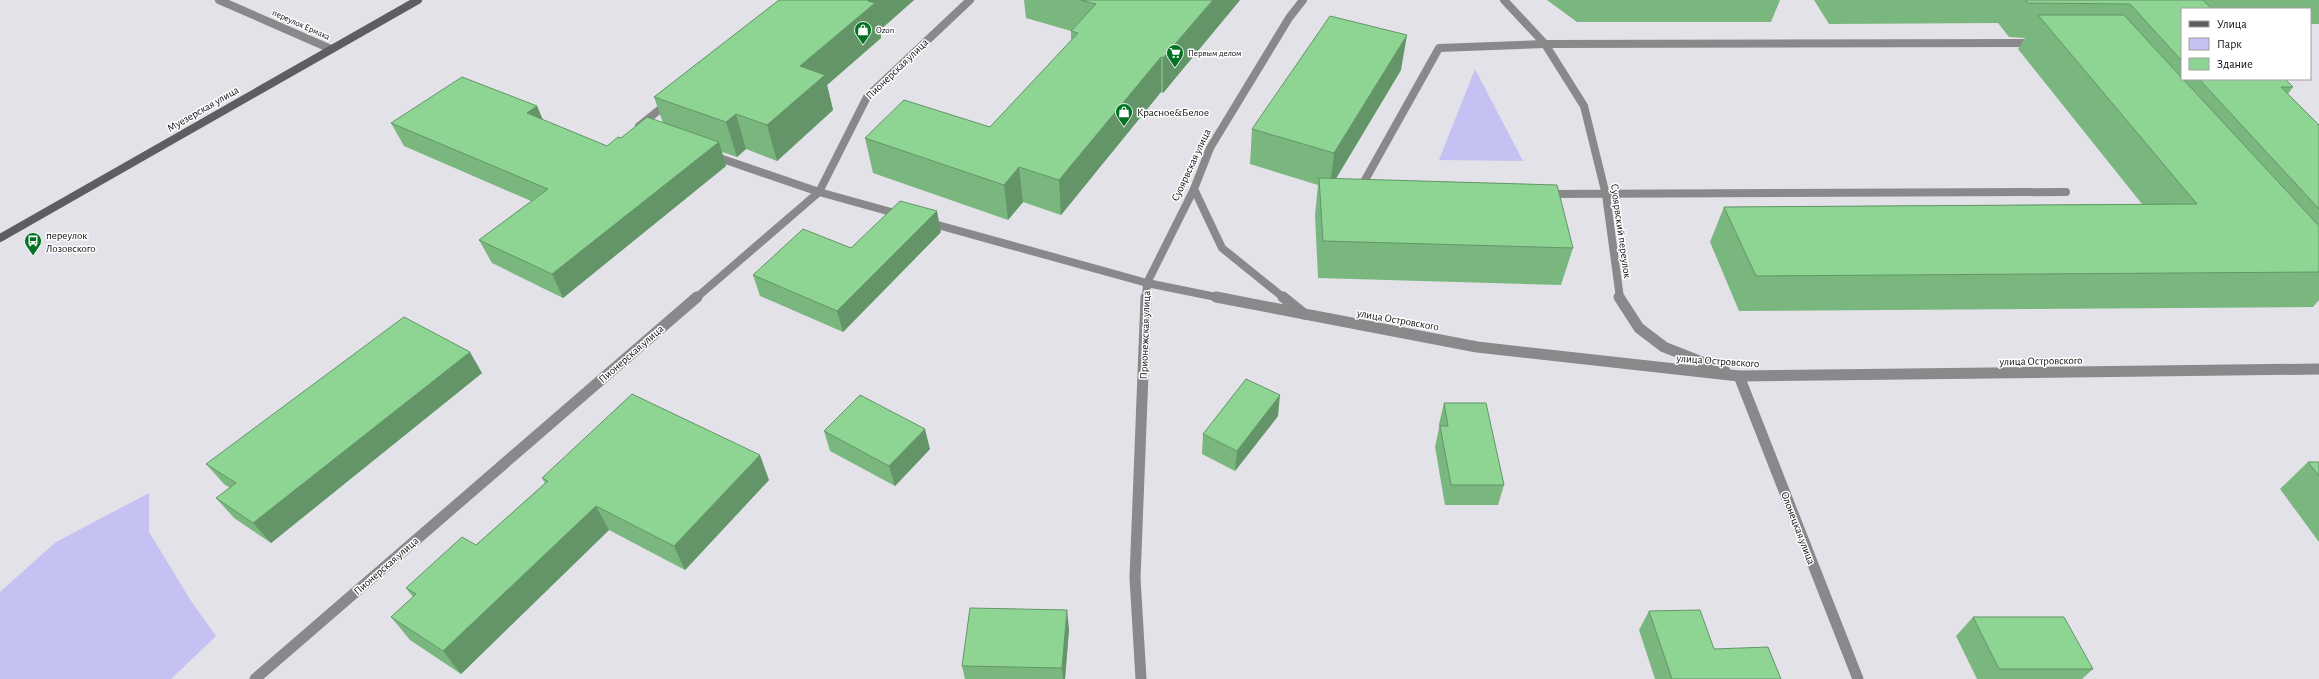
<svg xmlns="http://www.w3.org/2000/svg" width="2319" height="679" viewBox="0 0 2319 679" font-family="'Alegreya Sans',sans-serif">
	<rect width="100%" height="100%" fill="#e2e2e8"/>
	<!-- green -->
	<g fill="#c5c2f3">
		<path d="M1475 69 1523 161 1439 160Z"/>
		<path d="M149 493V532L191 601 216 636 171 679H0V592L56 542Z"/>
	</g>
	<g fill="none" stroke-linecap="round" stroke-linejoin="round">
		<!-- service -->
		<g stroke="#89898b" stroke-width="8">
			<path d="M639 126 669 102"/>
			<path d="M711 155 819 192 867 97 970 0"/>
			<path d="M1375 188 1365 180 1439 48 1545 44 2035 43"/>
			<path d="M1547 194 2066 192"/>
		</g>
		<!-- minor-far1 -->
		<g stroke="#89898b" stroke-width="8">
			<path d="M219 0 331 49"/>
			<path d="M1504 0 1545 44 1584 106 1606 195 1620 298"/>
			<path d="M1194 189 1222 248 1284 298"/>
			<path d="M927 222 1147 283 1221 298"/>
			<path d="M696 298 819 192 902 215"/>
			<path d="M1146 298 1147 283 1194 189 1210 148 1289 18 1303 0"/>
		</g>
		<!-- minor -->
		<g stroke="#89898b" stroke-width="11">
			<path d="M1216 297 1477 347 1739 376 2319 369"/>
			<path d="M1283 297 1304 314"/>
			<path d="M1619 297 1639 328 1664 347 1725 371"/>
			<path d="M1739 376 1858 679"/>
			<path d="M255 679 697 297"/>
			<path d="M1141 679 1135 578 1146 297"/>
		</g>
		<!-- secondary -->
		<path stroke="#5e5e62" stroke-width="8" d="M0 238 418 0"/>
	</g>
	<!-- wall -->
	<g fill="#7ab77f">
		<path d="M779 0H914L880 30 881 38 827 85 833 110 777 161 746 149 737 157 722 152 726 166 563 298 492 263 479 240 531 201 404 146 391 123 537 106 543 120 607 146 621 138 663 123 654 97Z"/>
		<path d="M1024 0H1240L1163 93 1161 92 1061 215 1023 202 1008 220 873 173 865 138 990 127 1071 41V31L1026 18Z"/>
		<path d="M1547 0H1780L1771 22H1577Z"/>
		<path d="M1814 0H2319V24H2310V9H2182V79H2285L2293 87 2288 94 2319 125V300L2313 307 1739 311 1710 242 1724 207 2142 204 2018 49 2025 38 2009 37 1998 23 1829 24Z"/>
		<path d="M1401 70 1336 179 1573 248 1561 285 1318 278 1315 215 1318 185 1250 164 1252 129Z"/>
		<path d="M941 232 843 332 760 296 753 275 851 248Z"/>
		<path d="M482 373 271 543 234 518 216 498 230 488 224 484 206 464Z"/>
		<path d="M1444 403 1504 485 1498 505H1445L1435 447 1439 428V424Z"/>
		<path d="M1278 416 1235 471 1202 454 1203 434Z"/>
		<path d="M824 431 930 449 895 486 830 451Z"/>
		<path d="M2308 462H2319V542L2280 489Z"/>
		<path d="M542 478 769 480 685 570 609 530 461 674 410 640 391 617 413 597 406 588 476 545 545 483Z"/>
		<path d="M1649 611 1714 649 1781 679H1655L1639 630Z"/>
		<path d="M1973 617 2093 669 2082 679H1977L1956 636Z"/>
		<path d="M1069 629 1065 679H965L962 666Z"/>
	</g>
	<!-- shaded-wall -->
	<g fill="#639568">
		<path d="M868 0H914L880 30 881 38 827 85 833 110 777 161 767 125 800 66Z"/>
		<path d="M1213 0H1240L1163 93V58Z"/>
		<path d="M1407 35 1401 70 1330 188 1334 153Z"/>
		<path d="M1161 57V92L1061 215 1059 180Z"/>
		<path d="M537 106 547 130 527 113Z"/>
		<path d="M736 114 746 149 737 157 726 122Z"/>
		<path d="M719 142 726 166 563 298 552 274Z"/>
		<path d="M1019 167 1023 202 1008 220 1004 185Z"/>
		<path d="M937 211 941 232 843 332 837 311Z"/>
		<path d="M470 352 482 373 271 543 253 523Z"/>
		<path d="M1280 395 1278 416 1235 471 1237 451Z"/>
		<path d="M925 429 930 449 895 486 889 466Z"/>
		<path d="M760 455 769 480 685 570 674 546Z"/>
		<path d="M596 506 609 530 461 674 443 651Z"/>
		<path d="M1067 610 1069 629 1065 679H1063L1062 668Z"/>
	</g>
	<!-- building -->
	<g fill="#8ed594" stroke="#639568">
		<path d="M779 0H868V1L875 3 800 66 825 75 767 125 736 114 726 122 654 97Z"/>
		<path d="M1081 0H1213L1163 58 1161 57 1059 180 1019 167 1004 185 865 138 904 100 990 127 1078 33 1071 31 1096 4Z"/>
		<path d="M2025 0H2203L2212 9H2182V61L2130 4 2028 3Z"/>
		<path d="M2038 15H2124L2182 78V79H2183L2319 226V272L1756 276 1724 207 2197 204Z"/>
		<path d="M1330 16 1407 35 1334 153 1252 129Z"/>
		<path d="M462 77 537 106 527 113 607 146 618 137 621 138 647 117 719 142 552 274 479 240 548 189 391 123Z"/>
		<path d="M2199 79H2285L2293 87H2281L2319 125V209Z"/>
		<path d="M1319 178 1557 185 1573 248 1323 241Z"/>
		<path d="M900 201 937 211 837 311 753 275 803 229 851 248Z"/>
		<path d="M404 317 470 352 253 523 216 498 236 483 206 464Z"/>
		<path d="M1246 379 1280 395 1237 451 1203 434Z"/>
		<path d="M632 394 760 455 674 546 596 506 443 651 391 617 416 594 406 588 462 537 476 545 548 481 542 478Z"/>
		<path d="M860 395 925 429 889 466 824 431Z"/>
		<path d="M1444 403H1486L1504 485H1451L1440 426H1448Z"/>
		<path d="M2308 462H2319V476Z"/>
		<path d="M970 608 1067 610 1062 668 962 666Z"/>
		<path d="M1700 610 1714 649 1768 647 1781 679H1672L1649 611Z"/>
		<path d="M1973 617H2064L2093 669H1999Z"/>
	</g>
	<!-- icons -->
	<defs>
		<symbol id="shop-pin" viewBox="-11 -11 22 30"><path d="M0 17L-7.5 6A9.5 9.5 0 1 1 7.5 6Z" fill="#047223" stroke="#fff"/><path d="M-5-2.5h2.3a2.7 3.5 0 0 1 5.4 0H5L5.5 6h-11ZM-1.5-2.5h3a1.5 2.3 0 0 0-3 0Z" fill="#fff"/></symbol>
		<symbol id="supermarket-pin" viewBox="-11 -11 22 30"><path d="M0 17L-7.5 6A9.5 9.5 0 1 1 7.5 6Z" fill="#047223" stroke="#fff"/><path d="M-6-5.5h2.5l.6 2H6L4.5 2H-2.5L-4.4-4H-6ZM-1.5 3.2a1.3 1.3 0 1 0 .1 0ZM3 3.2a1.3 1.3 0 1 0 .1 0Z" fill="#fff"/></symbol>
		<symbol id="bus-pin" viewBox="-11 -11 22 30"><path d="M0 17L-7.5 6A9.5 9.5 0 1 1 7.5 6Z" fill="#047223" stroke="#fff"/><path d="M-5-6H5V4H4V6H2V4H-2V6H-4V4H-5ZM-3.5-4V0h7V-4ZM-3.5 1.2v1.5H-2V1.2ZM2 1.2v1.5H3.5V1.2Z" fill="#fff"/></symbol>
	</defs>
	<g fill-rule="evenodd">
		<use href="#shop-pin" x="853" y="20" width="20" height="27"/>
		<use href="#supermarket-pin" x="1165" y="43" width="20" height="27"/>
		<use href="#shop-pin" x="1114" y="102" width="20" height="27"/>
		<use href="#bus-pin" x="23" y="231" width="20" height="27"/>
	</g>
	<g text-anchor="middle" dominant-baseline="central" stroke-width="3" stroke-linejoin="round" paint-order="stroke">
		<!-- far-street labels -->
		<g font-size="9" fill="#101012" stroke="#fff">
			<text transform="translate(301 25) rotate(24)">переулок Ермака</text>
		</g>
		<!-- far-poi labels -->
		<g font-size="9" fill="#101012" stroke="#fff" text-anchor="start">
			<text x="876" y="30">Ozon</text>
			<text x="1188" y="53">Первым делом</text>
		</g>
		<!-- street labels -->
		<g font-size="11" fill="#101012" stroke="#fff">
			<text transform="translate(897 69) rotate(-44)">Пионерская улица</text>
			<text transform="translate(203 109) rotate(-30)">Муезерская улица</text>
			<text transform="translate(1191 165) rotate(-65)">Суоярвская улица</text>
			<text transform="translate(1621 231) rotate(82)">Суоярвский переулок</text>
			<text transform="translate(1398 320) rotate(10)">улица Островского</text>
			<text transform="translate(1145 335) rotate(-88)">Прионежская улица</text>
			<text transform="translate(631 354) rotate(-41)">Пионерская улица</text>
			<text transform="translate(1718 361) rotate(4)">улица Островского</text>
			<text transform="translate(2041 361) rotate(-1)">улица Островского</text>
			<text transform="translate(1798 528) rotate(69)">Олонецкая улица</text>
			<text transform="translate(386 566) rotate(-41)">Пионерская улица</text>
		</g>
		<!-- poi labels -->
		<g font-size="11" fill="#101012" stroke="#fff" text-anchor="start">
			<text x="1137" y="112">Красное&amp;Белое</text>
			<text x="46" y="235">переулок<tspan x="46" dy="13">Лозовского</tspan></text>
		</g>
	</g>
	<!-- legend -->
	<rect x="2181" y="8" width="130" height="72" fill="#ffffff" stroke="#9f9fa0"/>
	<rect x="2189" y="21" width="20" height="6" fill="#5e5e62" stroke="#9f9fa0"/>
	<text x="2217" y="28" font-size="12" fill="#101012">Улица</text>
	<rect x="2189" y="38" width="20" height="12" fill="#c5c2f3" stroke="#9f9fa0"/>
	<text x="2217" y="48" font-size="12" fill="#101012">Парк</text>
	<rect x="2189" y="58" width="20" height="12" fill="#8ed594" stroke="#9f9fa0"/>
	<text x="2217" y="68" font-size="12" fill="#101012">Здание</text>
</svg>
